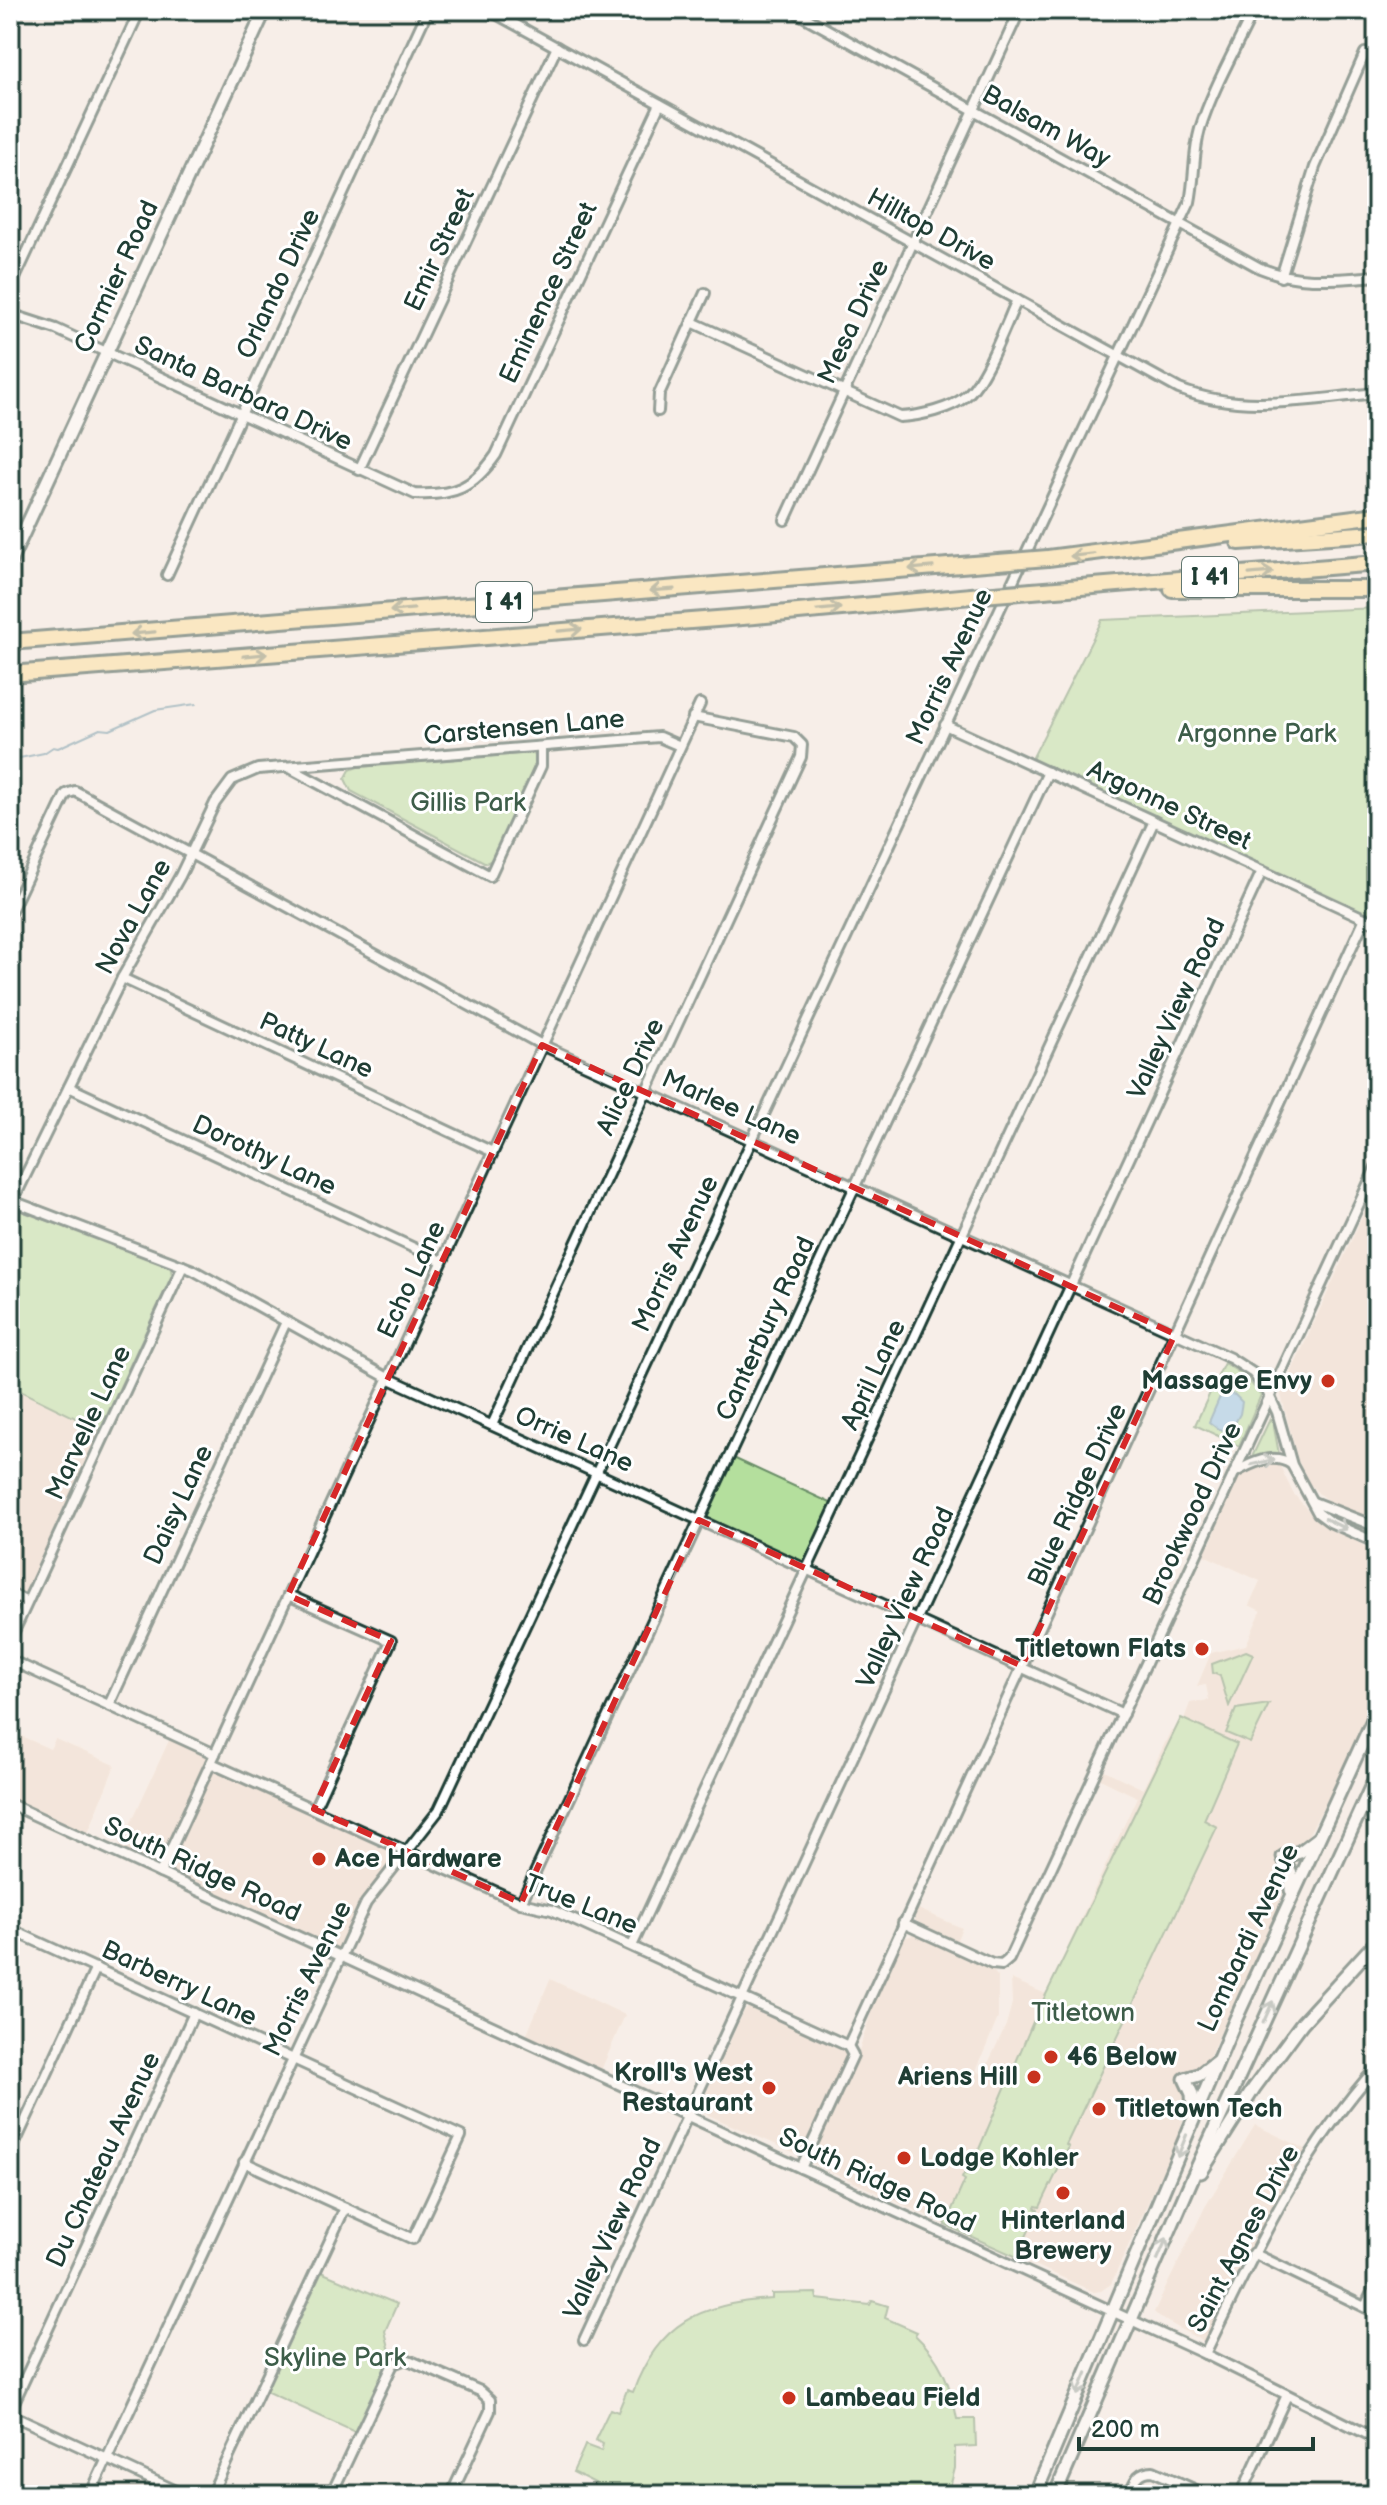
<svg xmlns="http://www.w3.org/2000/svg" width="1387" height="2505" viewBox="0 0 1387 2505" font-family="'Balsamiq Sans',sans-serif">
	<rect width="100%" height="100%" fill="#f7eee8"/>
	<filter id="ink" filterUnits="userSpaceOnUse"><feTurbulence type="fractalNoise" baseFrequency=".0125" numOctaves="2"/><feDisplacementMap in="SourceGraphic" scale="16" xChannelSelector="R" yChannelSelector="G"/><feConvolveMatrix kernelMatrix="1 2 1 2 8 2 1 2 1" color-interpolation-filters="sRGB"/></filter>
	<g filter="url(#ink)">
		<!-- built -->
		<g fill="#eedacc">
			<path d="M1377 1184V1521L1337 1507 1319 1494 1310 1484 1298 1460 1281 1395Z"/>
			<path d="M10 1386 100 1430 11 1622H10Z"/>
			<path d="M1271 1462 1280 1466 1293 1493 1312 1515 1377 1554V1696L1343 1770 1304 1843 1302 1846 1286 1851 1280 1865 1286 1873V1885L1274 1919 1205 2065 1191 2073 1185 2072 1180 2085 1188 2094V2105L1175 2143 1111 2284 1101 2291 1094 2292 814 2164 811 2158 856 2060 877 1994 901 1942 904 1938 913 1935 932 1943 937 1933 915 1920 916 1908 962 1928 951 1953 994 1972 998 1977V2018L976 2071 983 2074 1006 2025 1012 2003 1011 1979 1046 1994 1137 1797 1098 1778 1102 1769 1143 1789 1171 1730 1174 1732 1181 1718 1184 1719 1190 1703 1209 1700 1206 1685 1197 1686 1211 1653 1246 1645 1261 1611 1249 1605 1260 1581 1202 1554 1206 1545 1210 1544 1239 1475 1256 1465Z"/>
			<path d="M10 1731 50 1749 55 1739 115 1765 86 1838 10 1804Z"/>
			<path d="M172 1734 215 1754 211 1762 407 1852 366 1903 340 1956 117 1853Z"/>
			<path d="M550 1979 625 2015 599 2075 524 2041Z"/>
			<path d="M749 2007 754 2008 847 2051 846 2057 800 2155 708 2115 702 2110 703 2100 744 2011Z"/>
			<path d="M1255 2125 1312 2152 1209 2345 1159 2317 1154 2312 1205 2207Z"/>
		</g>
		<!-- green -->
		<g fill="#b4df9d" stroke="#6a8e68" stroke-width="2">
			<path d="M1377 608V922L1032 759 1102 620Z"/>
			<path d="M531 753 535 755V765L492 860 486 863 351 791 345 779 350 770 357 767Z"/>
			<path d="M10 1207 170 1265 172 1275 100 1430 10 1386Z"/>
			<path d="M1224 1363 1245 1376 1261 1395 1239 1446 1195 1425Z"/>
			<path d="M1270 1419 1273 1422 1279 1454 1251 1459Z"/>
			<path d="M729 1456 835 1505 806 1569 699 1520Z"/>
			<path d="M1246 1651 1253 1654 1229 1706 1220 1676 1213 1673 1212 1664Z"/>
			<path d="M1269 1704 1250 1743 1226 1733 1236 1709Z"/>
			<path d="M1181 1718 1237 1744 1204 1820 1217 1827 1066 2145 1069 2147 1040 2207 1036 2206 1035 2208 1038 2210 1017 2257 945 2225 965 2180 962 2178 964 2174 968 2175 1036 2015Z"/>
			<path d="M316 2270 397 2304 385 2331 393 2364 359 2434 261 2389Z"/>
			<path d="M816 2293 817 2299 870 2305 872 2301 888 2306 885 2318 917 2332 915 2335C941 2359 951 2385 957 2419H975L976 2446 955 2447V2468L948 2495H590L595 2483 573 2472 584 2448 585 2445 601 2451 603 2444 595 2440 610 2409 618 2412 627 2390 633 2392C658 2323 701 2303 772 2299V2294Z"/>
		</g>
		<!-- water -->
		<path fill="#89c1e8" stroke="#5f8ca0" stroke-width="2" d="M1222 1392 1235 1395 1242 1402 1240 1414 1230 1432 1218 1429 1209 1422Z"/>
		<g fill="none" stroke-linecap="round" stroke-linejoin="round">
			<!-- stream -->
			<path stroke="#5f8ca0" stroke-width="2" d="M10 760 44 753 53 747 58 748 100 729 110 730 155 710 196 704"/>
			<defs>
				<g id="street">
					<path d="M489 10 1179 389C1242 414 1311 399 1377 393"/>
					<path d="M792 10 1260 268C1299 284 1336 279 1377 276"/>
					<path d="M10 20 15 10"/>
					<path d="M1281 277 1315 167 1365 53"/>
					<path d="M10 289 140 10"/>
					<path d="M10 314 56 329 415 494C454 496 473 488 496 455L660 104"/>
					<path d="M692 322 900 417C920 416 951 409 966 396 985 381 1006 324 1017 300"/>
					<path d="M658 411 659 394 705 293"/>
					<path d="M359 470 557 47"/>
					<path d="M785 520 1020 10"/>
					<path d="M167 575 428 10"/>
					<path d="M945 725 1377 924"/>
					<path d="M288 767 490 876 541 766V747"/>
					<path d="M10 913 66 794 75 791 542 1045 1230 1358 1253 1373 1266 1389 1277 1412 1292 1465 1318 1513 1330 1522 1377 1543"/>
					<path d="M122 978 493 1152"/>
					<path d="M69 1087 442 1261"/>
					<path d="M10 1200 193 1270 388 1378 1123 1714"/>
					<path d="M13 1201 122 978 180 876 215 803 232 780 258 769 659 737 680 746"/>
					<path d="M492 1425 801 757 802 745 794 737 693 717"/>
					<path d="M1234 1473C1251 1463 1273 1452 1291 1464"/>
					<path d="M1313 1502 1377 1527"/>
					<path d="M10 1593 27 1602"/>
					<path d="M288 1595 391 1641 314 1809"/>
					<path d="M10 1640 183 1266"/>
					<path d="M10 1660 215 1754"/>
					<path d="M109 1705 286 1322"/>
					<path d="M211 1763 521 1903 552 1910 848 2046"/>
					<path d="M10 1804 1205 2354 1377 2439"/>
					<path d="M160 1873 700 704"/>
					<path d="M521 1903 1048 772"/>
					<path d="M903 1923 992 1964 1002 1965 1009 1959 1377 1165"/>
					<path d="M10 1929 461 2136 413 2239 244 2162"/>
					<path d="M632 1946 1154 821"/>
					<path d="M848 2046 1365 918"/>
					<path d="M10 2154 96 1968"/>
					<path d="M801 2168 853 2055 848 2046"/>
					<path d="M1253 2253 1377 2313"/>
					<path d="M1365 2307 1377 2282"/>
					<path d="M584 2340 1262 871"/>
					<path d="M1205 2354C1254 2253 1301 2151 1377 2067"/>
					<path d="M10 2411 194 2013"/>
					<path d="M10 2414 185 2495"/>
					<path d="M90 2495 366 1903 439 1810 1190 202C1195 178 1193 153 1200 129 1211 92 1237 46 1254 10"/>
					<path d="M211 2495 345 2208"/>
					<path d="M331 2495 393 2364 406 2359 480 2391 490 2400V2411L451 2495"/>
					<path d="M1129 2495C1135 2481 1137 2471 1153 2471L1207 2495"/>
					<path d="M1241 2495 1287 2395"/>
				</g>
				<g id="secondary">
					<path d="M10 562 265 10"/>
					<path d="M1291 1890V1874L1283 1857 1300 1852 1317 1839"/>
					<path d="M1193 2111 1192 2094 1185 2079 1199 2075 1217 2061"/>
					<path d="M1201 2172 1254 2088 1302 2023 1377 1941"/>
					<path d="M1035 2495 1234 2023 1377 1711"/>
					<path d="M1055 2495 1191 2181 1377 1774"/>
				</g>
				<g id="highway">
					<path d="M1239 542 1377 533"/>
					<path d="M1048 558 1377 515"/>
					<path d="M1172 589H1377"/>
					<path d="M1032 591 1377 563"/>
					<path d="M10 642 998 562"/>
					<path d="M10 674 755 616 982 595"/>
				</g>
			</defs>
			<!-- street casing -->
			<use href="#street" stroke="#1f3d34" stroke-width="14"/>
			<!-- secondary casing -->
			<use href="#secondary" stroke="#1f3d34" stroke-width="17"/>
			<!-- highway casing -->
			<use href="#highway" stroke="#1f3d34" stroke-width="20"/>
			<!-- street -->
			<use href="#street" stroke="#fff" stroke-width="8"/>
			<!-- secondary -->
			<use href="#secondary" stroke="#fff" stroke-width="11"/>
			<!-- highway -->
			<use href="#highway" stroke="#fcde96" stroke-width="14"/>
			<defs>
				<g id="highway-bridge">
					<path d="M998 562 1048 558"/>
					<path d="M982 595 1032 591"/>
				</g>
			</defs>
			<!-- highway-bridge casing -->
			<use href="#highway-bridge" stroke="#1f3d34" stroke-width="20" stroke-linecap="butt"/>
			<!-- highway-bridge -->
			<use href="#highway-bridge" stroke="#fcde96" stroke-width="14"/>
		</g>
		<!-- one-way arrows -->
		<defs><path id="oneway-shaft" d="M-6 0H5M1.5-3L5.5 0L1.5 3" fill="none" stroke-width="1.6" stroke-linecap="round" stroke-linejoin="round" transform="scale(2)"/></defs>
		<g stroke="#828560">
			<use href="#oneway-shaft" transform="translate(1082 555) rotate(174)"/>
			<use href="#oneway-shaft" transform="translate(921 568) rotate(175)"/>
			<use href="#oneway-shaft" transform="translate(1261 573) rotate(-5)"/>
			<use href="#oneway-shaft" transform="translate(662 590) rotate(176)"/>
			<use href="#oneway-shaft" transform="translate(829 609) rotate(-5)"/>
			<use href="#oneway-shaft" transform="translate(402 610) rotate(175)"/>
			<use href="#oneway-shaft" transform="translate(570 630) rotate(-5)"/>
			<use href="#oneway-shaft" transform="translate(143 633) rotate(175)"/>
			<use href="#oneway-shaft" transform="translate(255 655) rotate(-5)"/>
		</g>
		<g stroke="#8f9e9a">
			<use href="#oneway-shaft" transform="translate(1263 1462) rotate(-13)"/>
			<use href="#oneway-shaft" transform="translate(1336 1524) rotate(27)"/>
			<use href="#oneway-shaft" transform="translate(1268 2012) rotate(-66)"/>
			<use href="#oneway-shaft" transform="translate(1182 2146) rotate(112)"/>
			<use href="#oneway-shaft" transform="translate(1162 2249) rotate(-67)"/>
			<use href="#oneway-shaft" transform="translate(1082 2384) rotate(113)"/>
		</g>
	</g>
	<!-- marked area -->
	<path d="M0 0H1387V2505H0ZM542 1045 1175 1334 1022 1666 699 1520 521 1903 314 1809 391 1641 288 1595Z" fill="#f7eee8" fill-opacity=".55" fill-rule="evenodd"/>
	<path fill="none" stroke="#d62828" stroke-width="6" stroke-dasharray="16 10" stroke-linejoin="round" d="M542 1045 1175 1334 1022 1666 699 1520 521 1903 314 1809 391 1641 288 1595Z"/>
	<!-- markers -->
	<g fill="#c8321e" stroke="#fff" stroke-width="3">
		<circle cx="1328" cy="1381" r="8"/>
		<circle cx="1202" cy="1649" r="8"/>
		<circle cx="319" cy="1859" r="8"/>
		<circle cx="1051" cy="2057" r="8"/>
		<circle cx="1034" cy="2077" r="8"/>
		<circle cx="769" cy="2088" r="8"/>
		<circle cx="1099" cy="2109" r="8"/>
		<circle cx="904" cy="2158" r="8"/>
		<circle cx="1063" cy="2193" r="8"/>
		<circle cx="789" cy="2398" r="8"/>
	</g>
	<g text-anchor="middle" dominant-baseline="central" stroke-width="6" stroke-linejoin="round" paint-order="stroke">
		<!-- shield labels -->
		<g fill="#fff" stroke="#627771" stroke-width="2">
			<rect x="1182" y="557" width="56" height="40" rx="6"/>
			<rect x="476" y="582" width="56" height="40" rx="6"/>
		</g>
		<g font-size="24" font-weight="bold" fill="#1f3d34">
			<text x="1210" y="577">I 41</text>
			<text x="504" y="602">I 41</text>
		</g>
		<!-- street labels -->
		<g font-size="26" fill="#1f3d34" stroke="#fff">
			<text transform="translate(1046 127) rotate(29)">Balsam Way</text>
			<text transform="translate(931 230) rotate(29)">Hilltop Drive</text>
			<text transform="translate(440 250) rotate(-65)">Emir Street</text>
			<text transform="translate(117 277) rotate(-65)">Cormier Road</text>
			<text transform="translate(279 284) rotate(-65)">Orlando Drive</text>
			<text transform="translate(549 293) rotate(-65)">Eminence Street</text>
			<text transform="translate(854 322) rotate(-65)">Mesa Drive</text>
			<text transform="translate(243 394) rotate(25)">Santa Barbara Drive</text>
			<text transform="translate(950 667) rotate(-65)">Morris Avenue</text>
			<text transform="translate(524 728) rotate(-5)">Carstensen Lane</text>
			<text transform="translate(1169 806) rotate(25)">Argonne Street</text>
			<text transform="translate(134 917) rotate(-61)">Nova Lane</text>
			<text transform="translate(1177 1009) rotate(-65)">Valley View Road</text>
			<text transform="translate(316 1046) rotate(25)">Patty Lane</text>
			<text transform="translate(631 1077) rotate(-65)">Alice Drive</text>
			<text transform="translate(731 1108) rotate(24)">Marlee Lane</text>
			<text transform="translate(264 1156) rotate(25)">Dorothy Lane</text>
			<text transform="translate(676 1254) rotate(-65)">Morris Avenue</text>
			<text transform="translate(412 1280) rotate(-65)">Echo Lane</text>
			<text transform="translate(766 1329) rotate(-65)">Canterbury Road</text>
			<text transform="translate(874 1375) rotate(-65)">April Lane</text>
			<text transform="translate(89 1423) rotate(-65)">Marvelle Lane</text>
			<text transform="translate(574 1440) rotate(24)">Orrie Lane</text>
			<text transform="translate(1078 1495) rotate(-65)">Blue Ridge Drive</text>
			<text transform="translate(179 1505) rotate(-65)">Daisy Lane</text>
			<text transform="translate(1193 1514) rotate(-65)">Brookwood Drive</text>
			<text transform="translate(906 1598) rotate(-65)">Valley View Road</text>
			<text transform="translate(202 1870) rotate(25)">South Ridge Road</text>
			<text transform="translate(581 1905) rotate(22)">True Lane</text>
			<text transform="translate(1249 1938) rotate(-65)">Lombardi Avenue</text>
			<text transform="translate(308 1979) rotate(-64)">Morris Avenue</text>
			<text transform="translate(179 1984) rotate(25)">Barberry Lane</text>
			<text transform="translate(104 2160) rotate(-65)">Du Chateau Avenue</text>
			<text transform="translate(877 2181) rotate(25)">South Ridge Road</text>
			<text transform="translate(613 2229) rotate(-65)">Valley View Road</text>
			<text transform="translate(1244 2239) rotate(-62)">Saint Agnes Drive</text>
		</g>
		<!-- park labels -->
		<g font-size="26" fill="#3d5d49" stroke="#fff">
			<text x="1257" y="734">Argonne Park</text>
			<text x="468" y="803">Gillis Park</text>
			<text x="1083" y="2013">Titletown</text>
			<text x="335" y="2358">Skyline Park</text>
		</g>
		<!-- poi labels -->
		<g font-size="26" font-weight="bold" fill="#1f3d34" stroke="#fff" text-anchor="start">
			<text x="1312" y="1381" text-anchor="end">Massage Envy</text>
			<text x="1186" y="1649" text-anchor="end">Titletown Flats</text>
			<text x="335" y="1859">Ace Hardware</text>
			<text x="1067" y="2057">46 Below</text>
			<text x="753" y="2073" text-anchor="end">Kroll's West<tspan x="753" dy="30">Restaurant</tspan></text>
			<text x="1018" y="2077" text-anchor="end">Ariens Hill</text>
			<text x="1115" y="2109">Titletown Tech</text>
			<text x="920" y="2158">Lodge Kohler</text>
			<text x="1063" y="2221" text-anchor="middle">Hinterland<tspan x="1063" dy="30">Brewery</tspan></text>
			<text x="805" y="2398">Lambeau Field</text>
		</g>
	</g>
	<!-- margin -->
	<rect width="1387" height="2505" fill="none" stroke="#fff" stroke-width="40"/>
	<rect x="20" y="20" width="1347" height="2465" fill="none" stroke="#1f3d34" stroke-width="3" filter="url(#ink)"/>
	<!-- scale -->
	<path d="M1079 2437v12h234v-12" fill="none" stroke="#1f3d34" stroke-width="4"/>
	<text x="1091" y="2437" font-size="24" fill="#1f3d34" stroke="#ffffff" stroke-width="6" paint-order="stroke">200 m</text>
</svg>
